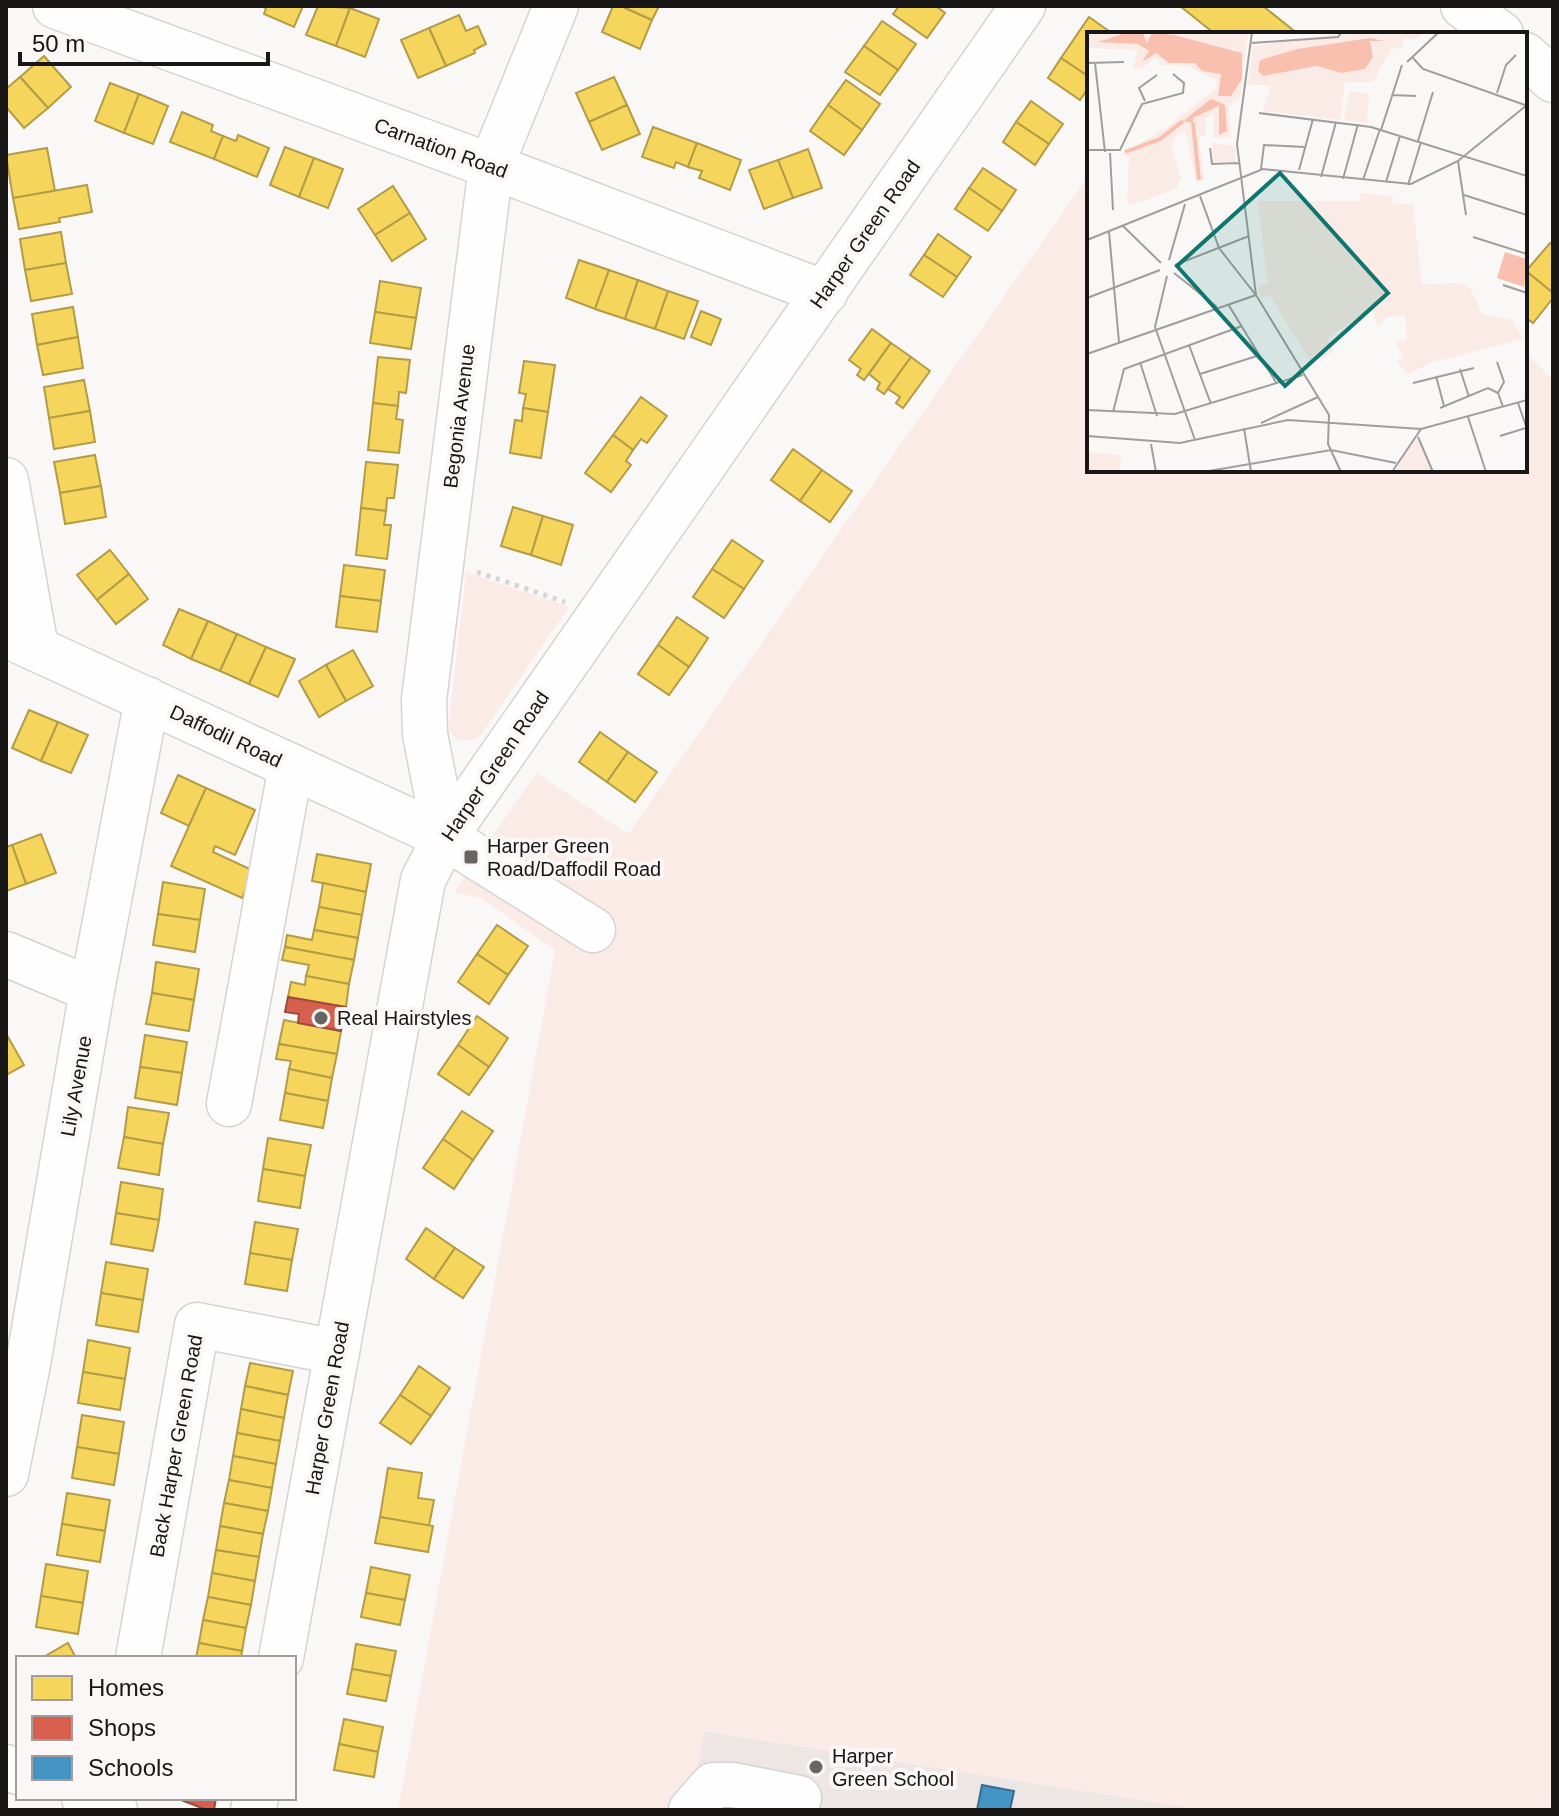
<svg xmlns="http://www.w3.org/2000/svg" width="1559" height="1816" viewBox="0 0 1559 1816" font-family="Arial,sans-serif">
	<rect width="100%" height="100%" fill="#faf8f7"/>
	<!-- built -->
	<path fill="#eee6e4" d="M704 1731 1204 1810H689Z"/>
	<!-- green -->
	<g fill="#fbebe6">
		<path d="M1089 175V470H1525V353L1553 379V1810H1204L705 1731 689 1810H398L555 950 482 899 454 892 536 773 628 834Z"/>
		<path d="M466 572 569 607 480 736C466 743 456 743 448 729Z"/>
	</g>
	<!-- homes -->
	<g fill="#f6d55c" stroke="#b39c47" stroke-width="2">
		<path d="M261 6H303L294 27 264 14 266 8Z"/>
		<path d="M318 6 350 8 336 46 306 35Z"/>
		<path d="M613 6H621L652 20 640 49 602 32Z"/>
		<path d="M621 6H659L652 20Z"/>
		<path d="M899 6H936L945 13 927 38 893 14Z"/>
		<path d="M1180 6H1263L1298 34H1215Z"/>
		<path d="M350 8 379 19 365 57 336 46Z"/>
		<path d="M459 15 466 31 478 26 486 44 474 50 475 53 446 66 429 28Z"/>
		<path d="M1089 17 1113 34H1089V77L1061 58Z"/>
		<path d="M882 21 916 44 898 70 864 46Z"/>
		<path d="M429 28 446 66 418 78 401 40Z"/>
		<path d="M864 46 898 70 880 95 845 72Z"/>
		<path d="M44 56 71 87 48 108 20 77Z"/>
		<path d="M1061 58 1089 77V87L1080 100 1048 78Z"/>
		<path d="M20 77 48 108 24 128 6 107V89Z"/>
		<path d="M614 77 627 105 589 122 576 93Z"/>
		<path d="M846 80 880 104 862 130 828 105Z"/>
		<path d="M110 83 139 94 124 133 95 121Z"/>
		<path d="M139 94 168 106 153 144 124 133Z"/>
		<path d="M1031 101 1063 124 1049 144 1016 122Z"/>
		<path d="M627 105 640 134 602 150 589 122Z"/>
		<path d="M828 105 862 130 844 155 810 131Z"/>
		<path d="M182 112 213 125 211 131 223 136 214 159 170 142Z"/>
		<path d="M1016 122 1049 144 1035 165 1003 142Z"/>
		<path d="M653 127 697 143 688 167 676 162 674 168 642 157Z"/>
		<path d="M238 135 269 148 257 177 214 159 223 136 236 141Z"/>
		<path d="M697 143 741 160 730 190 699 178 702 171 688 167Z"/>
		<path d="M285 147 314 158 299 197 270 185Z"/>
		<path d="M47 148 55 191 13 198 6 155Z"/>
		<path d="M808 149 822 188 793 198 778 160Z"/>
		<path d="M314 158 343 169 328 208 299 197Z"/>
		<path d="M778 160 793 198 764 209 749 170Z"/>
		<path d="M983 168 1016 190 1002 211 969 188Z"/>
		<path d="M87 185 92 212 59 218 60 222 19 229 13 198Z"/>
		<path d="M393 186 410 213 375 235 358 209Z"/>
		<path d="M969 188 1002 211 988 231 955 209Z"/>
		<path d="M410 213 426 239 392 261 375 235Z"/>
		<path d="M61 232 66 263 25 270 20 239Z"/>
		<path d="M938 234 971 257 957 277 924 255Z"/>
		<path d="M1550 243 1553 245V293L1526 271Z"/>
		<path d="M924 255 957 277 943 297 910 275Z"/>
		<path d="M579 260 609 270 595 309 566 298Z"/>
		<path d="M66 263 72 294 31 301 25 270Z"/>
		<path d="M609 270 638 280 625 319 595 309Z"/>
		<path d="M1526 271 1553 293V298L1533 323 1525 317Z"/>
		<path d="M638 280 668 291 655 329 625 319Z"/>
		<path d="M380 281 421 288 416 318 375 312Z"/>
		<path d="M668 291 698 301 684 339 655 329Z"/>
		<path d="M73 307 78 337 37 345 32 314Z"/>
		<path d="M701 311 721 319 711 345 691 337Z"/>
		<path d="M375 312 416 318 411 349 370 343Z"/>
		<path d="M872 329 891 343 864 380 857 375 861 369 849 360Z"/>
		<path d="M78 337 83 368 43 375 37 345Z"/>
		<path d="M891 343 911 357 884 394 877 389 880 383 869 374Z"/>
		<path d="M378 357 410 360 406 393 399 392 398 406 373 403Z"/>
		<path d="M911 357 930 371 903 408 896 403 900 397 888 389Z"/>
		<path d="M524 361 555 365 548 412 523 408 526 394 519 393Z"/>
		<path d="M84 380 90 411 49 418 44 387Z"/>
		<path d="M641 397 667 416 647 443 641 439 633 450 613 435Z"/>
		<path d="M373 403 398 406 396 419 403 420 399 453 368 450Z"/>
		<path d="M523 408 548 412 541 458 510 453 515 420 522 421Z"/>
		<path d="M90 411 95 442 54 449 49 418Z"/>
		<path d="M613 435 633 450 626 461 631 465 611 492 585 473Z"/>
		<path d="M793 449 822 470 800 501 771 480Z"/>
		<path d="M95 455 101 486 60 493 54 462Z"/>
		<path d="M366 462 398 465 394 498H387L386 511 361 508Z"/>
		<path d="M822 470 852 491 830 522 800 501Z"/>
		<path d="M101 486 106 517 65 524 60 493Z"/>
		<path d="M513 507 543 516 531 555 501 546Z"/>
		<path d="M361 508 386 511 384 525H391L387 559 356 555Z"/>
		<path d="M543 516 573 525 561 565 531 555Z"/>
		<path d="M732 540 763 561 744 589 712 569Z"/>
		<path d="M110 550 129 574 97 600 77 575Z"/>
		<path d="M344 565 385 570 381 601 340 596Z"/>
		<path d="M712 569 744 589 724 618 693 597Z"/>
		<path d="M129 574 148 599 116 624 97 600Z"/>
		<path d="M340 596 381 601 377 632 336 627Z"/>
		<path d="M179 609 208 621 191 659 163 645Z"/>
		<path d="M677 617 708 638 689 667 658 645Z"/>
		<path d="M208 621 237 634 220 671 191 659Z"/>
		<path d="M237 634 266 647 249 684 220 671Z"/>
		<path d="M658 645 689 667 669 695 638 674Z"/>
		<path d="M266 647 295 659 278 697 249 684Z"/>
		<path d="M353 650 373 686 346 701 326 665Z"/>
		<path d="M326 665 346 701 319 717 299 681Z"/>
		<path d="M29 710 58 722 41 761 12 748Z"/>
		<path d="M58 722 88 735 71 773 41 761Z"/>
		<path d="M600 732 628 752 607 782 579 762Z"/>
		<path d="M628 752 657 772 635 802 607 782Z"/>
		<path d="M178 775 206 788 189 826 161 813Z"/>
		<path d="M206 788 255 810 235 855 215 846 213 852 254 871 242 898 171 866Z"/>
		<path d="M41 834 56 873 26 884 12 845Z"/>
		<path d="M12 845 26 884 6 891V847Z"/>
		<path d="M317 854 371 864 366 892 312 881Z"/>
		<path d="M163 882 205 889 200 920 158 914Z"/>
		<path d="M323 883 366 892 362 915 319 907Z"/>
		<path d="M319 907 362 915 358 938 314 930Z"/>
		<path d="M158 914 200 920 195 952 153 945Z"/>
		<path d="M497 925 528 946 508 975 477 954Z"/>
		<path d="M314 930 358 938 354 960 285 947 287 935 312 940Z"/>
		<path d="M285 947 354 960 349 984 306 976 309 965 282 960Z"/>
		<path d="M477 954 508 975 489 1004 458 982Z"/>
		<path d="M156 962 199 969 194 1000 152 993Z"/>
		<path d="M306 976 349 984 346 1007 288 997 291 982 305 985Z"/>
		<path d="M152 993 194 1000 189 1031 146 1024Z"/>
		<path d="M477 1016 508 1038 489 1067 458 1045Z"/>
		<path d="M284 1020 341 1031 337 1054 279 1044Z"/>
		<path d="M145 1035 187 1042 182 1073 140 1067Z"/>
		<path d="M8 1037 24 1065 6 1075V1039Z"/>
		<path d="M279 1044 337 1054 332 1078 289 1069 291 1061 276 1059Z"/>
		<path d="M458 1045 489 1067 469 1095 438 1074Z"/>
		<path d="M140 1067 182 1073 177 1105 135 1098Z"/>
		<path d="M289 1069 332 1078 328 1101 285 1093Z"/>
		<path d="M285 1093 328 1101 323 1128 280 1120Z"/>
		<path d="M128 1107 169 1113 163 1144 124 1137Z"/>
		<path d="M462 1111 493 1131 473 1160 443 1139Z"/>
		<path d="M124 1137 163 1144 159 1175 118 1168Z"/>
		<path d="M268 1138 311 1145 305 1176 263 1169Z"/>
		<path d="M443 1139 473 1160 454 1189 423 1168Z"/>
		<path d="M263 1169 305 1176 300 1208 258 1201Z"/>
		<path d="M121 1182 163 1189 159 1220 116 1213Z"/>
		<path d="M116 1213 159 1220 153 1251 111 1244Z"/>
		<path d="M255 1222 298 1229 292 1260 250 1253Z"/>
		<path d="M426 1228 455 1248 434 1279 406 1259Z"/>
		<path d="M455 1248 484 1267 463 1298 434 1279Z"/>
		<path d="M250 1253 292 1260 287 1291 245 1284Z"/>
		<path d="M106 1262 148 1269 143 1300 101 1293Z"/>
		<path d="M101 1293 143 1300 138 1332 96 1325Z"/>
		<path d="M88 1340 130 1348 125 1379 83 1372Z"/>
		<path d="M250 1363 293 1371 288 1395 245 1386Z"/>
		<path d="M419 1366 450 1388 431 1416 400 1395Z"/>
		<path d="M83 1372 125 1379 120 1410 78 1403Z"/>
		<path d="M245 1386 288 1395 284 1418 241 1409Z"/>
		<path d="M400 1395 431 1416 411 1444 380 1423Z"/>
		<path d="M241 1409 284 1418 280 1441 237 1433Z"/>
		<path d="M82 1415 124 1422 119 1454 77 1447Z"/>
		<path d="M237 1433 280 1441 276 1464 233 1456Z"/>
		<path d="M77 1447 119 1454 114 1485 72 1478Z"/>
		<path d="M233 1456 276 1464 272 1488 229 1480Z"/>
		<path d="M388 1468 422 1473 418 1498 434 1500 429 1526 380 1517Z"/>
		<path d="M229 1480 272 1488 268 1511 224 1503Z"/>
		<path d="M67 1493 110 1500 105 1531 62 1524Z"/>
		<path d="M224 1503 268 1511 263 1534 220 1526Z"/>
		<path d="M380 1517 433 1526 428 1552 375 1543Z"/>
		<path d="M62 1524 105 1531 100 1562 57 1555Z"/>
		<path d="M220 1526 263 1534 259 1557 216 1550Z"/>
		<path d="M216 1550 259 1557 255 1581 212 1573Z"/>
		<path d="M46 1564 88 1571 83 1603 41 1596Z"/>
		<path d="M371 1567 410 1575 405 1600 366 1593Z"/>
		<path d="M212 1573 255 1581 251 1605 208 1597Z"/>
		<path d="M366 1593 405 1600 400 1625 361 1617Z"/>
		<path d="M41 1596 83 1603 78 1634 36 1627Z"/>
		<path d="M208 1597 251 1605 246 1628 203 1620Z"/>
		<path d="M203 1620 246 1628 242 1651 199 1643Z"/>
		<path d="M68 1643 76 1658H42Z"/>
		<path d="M199 1643 242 1651 241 1658H196Z"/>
		<path d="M356 1644 396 1651 391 1676 352 1669Z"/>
		<path d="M352 1669 391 1676 386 1701 347 1694Z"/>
		<path d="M344 1719 383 1727 378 1752 339 1744Z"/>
		<path d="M339 1744 378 1752 374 1777 334 1770Z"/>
	</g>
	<!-- shops -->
	<g fill="#d6604d" stroke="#9d4a3c" stroke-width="2">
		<path d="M288 997 346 1007 341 1031 298 1023 299 1014 285 1012Z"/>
		<path d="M176 1798H216L214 1810H207Z"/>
	</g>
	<!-- schools -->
	<path fill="#4393c3" stroke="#366e8f" stroke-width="2" d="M982 1785 1014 1791 1010 1810H977Z"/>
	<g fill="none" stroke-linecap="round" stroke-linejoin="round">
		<defs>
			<g id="minor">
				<path d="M55 6 491 166 825 293"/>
				<path d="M1463 6 1501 34"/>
				<path d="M1525 55 1553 80"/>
				<path d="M6 480 36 648"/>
				<path d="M6 635 445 837 593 930"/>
				<path d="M445 837 425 734 424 699 491 166 556 6"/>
				<path d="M6 954 92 990"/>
				<path d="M229 1104 291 766"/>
				<path d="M6 1474 28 1364 92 990 147 699"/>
				<path d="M138 1658 197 1325 337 1352"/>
				<path d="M281 1658 423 880 445 837 1023 6"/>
				<path d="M6 1767 18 1772"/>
				<path d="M84 1798 115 1810"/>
				<path d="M253 1810 256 1798"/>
				<path d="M691 1810 713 1785H733L799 1798"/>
			</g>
		</defs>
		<!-- minor casing -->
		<use href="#minor" stroke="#d6d4d3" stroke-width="47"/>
		<!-- path -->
		<path stroke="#d5d4d4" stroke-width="5" stroke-dasharray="4 6" stroke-linecap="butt" d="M477 572 565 602"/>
		<!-- minor -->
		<use href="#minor" stroke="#fefefe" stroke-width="44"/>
	</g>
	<!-- markers -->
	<g fill="#676665" stroke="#fbf7f6" stroke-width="3">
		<rect x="463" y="849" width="16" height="16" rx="4"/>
		<circle cx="321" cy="1018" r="8"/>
		<circle cx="816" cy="1767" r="8"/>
	</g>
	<g text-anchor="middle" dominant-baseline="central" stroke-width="8" stroke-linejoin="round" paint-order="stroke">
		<!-- street labels -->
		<g font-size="20" fill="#181716" stroke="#fbf7f6">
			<text transform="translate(441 148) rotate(20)">Carnation Road</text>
			<text transform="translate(865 234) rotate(-55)">Harper Green Road</text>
			<text transform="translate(459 416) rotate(-83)">Begonia Avenue</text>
			<text transform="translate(226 736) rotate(25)">Daffodil Road</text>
			<text transform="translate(495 766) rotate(-56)">Harper Green Road</text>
			<text transform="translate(76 1086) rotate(-80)">Lily Avenue</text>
			<text transform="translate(327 1408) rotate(-80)">Harper Green Road</text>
			<text transform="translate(176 1446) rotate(-80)">Back Harper Green Road</text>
		</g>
		<!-- poi labels -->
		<g font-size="20" fill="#181716" stroke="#fbf7f6" text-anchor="start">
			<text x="487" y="846">Harper Green<tspan x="487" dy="23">Road/Daffodil Road</tspan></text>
			<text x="337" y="1018">Real Hairstyles</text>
			<text x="832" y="1756">Harper<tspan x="832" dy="23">Green School</tspan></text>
		</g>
	</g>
	<!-- overview -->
	<g transform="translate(1087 32)">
		<rect width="440" height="440" fill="#faf8f7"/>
		<path d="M0 0H42L19 9 51 12 62 19 59 25 69 21 85 30 108 31 134 42V49L151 19 74 3 60 11 51 0H161L153 67 141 73 144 105 126 106 127 81 119 86V103L112 106 117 148 109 150 99 100 87 105 85 119 94 145 89 157 45 173 40 170 42 125 35 122 80 95 128 57 129 48 100 34 74 33 69 25 53 38 46 36 51 18 0 16ZM339 0 327 8 318 6 314 18 305 15 286 50H258L253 88 176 79 184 53H161L166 14 258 1ZM292 7 297 9H283L286 25 278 37 254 41 230 34 176 44 175 29 210 17ZM263 59 282 62 280 91 257 88ZM125 111 148 114 149 130H126ZM273 161 306 164V171L326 173 335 252 374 251 384 257 395 282 426 288 436 307 343 331 320 343 310 328 316 324 308 310 320 308 318 284 300 285 291 295 285 277 240 306 247 319 225 332 183 264 173 266 171 253 181 251 170 169H273ZM331 407 345 440H308L319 421ZM1 420 34 423 33 438 2 440Z" fill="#fbebe6" fill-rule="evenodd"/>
		<path d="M42 0 56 2 60 11 65 1 87 3 155 21V47L144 64H131L134 42 115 39 108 31H82L69 21 55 30 62 19 51 12 11 10ZM283 6 298 9H283L286 25 278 37 254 41 230 34 176 44 171 39 173 28 210 17ZM124 67 138 73 140 99 132 103V74L106 86V91L96 89ZM418 220 440 227 437 255 410 246Z" fill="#f9c0af"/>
		<path fill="none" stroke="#f9c0af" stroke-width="4" d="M106 91 112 148M38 120 73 107 96 89"/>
		<path fill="none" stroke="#a09e9d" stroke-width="2" d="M165 0 150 112 169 263 242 383 241 412 254 440M165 11 251 5 255 0M326 26 336 37 438 73M320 30 352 0M0 31 37 30M8 31 18 120M410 61 419 33 429 23M305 63 329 64M58 69 52 56 70 43M172 81 284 95 440 144M294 98 315 33M331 109 346 60M123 116 125 132 152 131M0 118H33L55 72 96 61 97 51 86 42M23 121 26 178M371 129 379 183M174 137 177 113 218 115M212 138 226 87M234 145 249 90M256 147 271 92M276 148 293 97M299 150 313 104M321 153 334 110M377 163 440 183M113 164 132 216 168 262M36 194 74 231M22 200 32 310M386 205 440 222M0 208 176 137 324 152 371 129 440 73M82 228 98 172M88 233 162 204M87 241 130 275M80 244 68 295 108 408M416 253 440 261M0 266 73 238M141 272 190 352M102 313 124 372M0 322 169 263M53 330 70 384M410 330 417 350 411 361M373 337 382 365M113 342 173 323M349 344 357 374M326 351 387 336M431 371 440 397M353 376 401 356 411 361 416 375M0 378 88 382 216 343M26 380 37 337 155 294M381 385 399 440M174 391 231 365M157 396 164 440M0 404 93 411 201 388 334 397 440 368M413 404 439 396M331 405 346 440M64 412 69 440M116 440 244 418 309 431M305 440 334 397"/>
		<path fill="#0f766e" fill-opacity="0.15" stroke="#0f766e" stroke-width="4" d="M193 141 301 261 198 354 90 234Z"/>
		<rect width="440" height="440" fill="none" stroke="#181716" stroke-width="4"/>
	</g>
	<!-- border -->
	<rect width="1559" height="1816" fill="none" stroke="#181716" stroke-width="16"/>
	<!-- legend -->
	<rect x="16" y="1656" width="280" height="144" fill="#fbf7f6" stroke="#a09d9c" stroke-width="2"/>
	<rect x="32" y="1676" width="40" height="24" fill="#f6d55c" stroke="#a09d9c" stroke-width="2"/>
	<text x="88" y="1696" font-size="24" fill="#181716">Homes</text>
	<rect x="32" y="1716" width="40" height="24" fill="#d6604d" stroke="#a09d9c" stroke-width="2"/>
	<text x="88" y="1736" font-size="24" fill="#181716">Shops</text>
	<rect x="32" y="1756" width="40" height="24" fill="#4393c3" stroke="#a09d9c" stroke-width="2"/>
	<text x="88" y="1776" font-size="24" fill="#181716">Schools</text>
	<!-- scale -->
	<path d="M20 52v12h248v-12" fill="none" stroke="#181716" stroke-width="4"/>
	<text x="32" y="52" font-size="24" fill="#181716" stroke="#fbf7f6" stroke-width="6" paint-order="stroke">50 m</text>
</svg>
